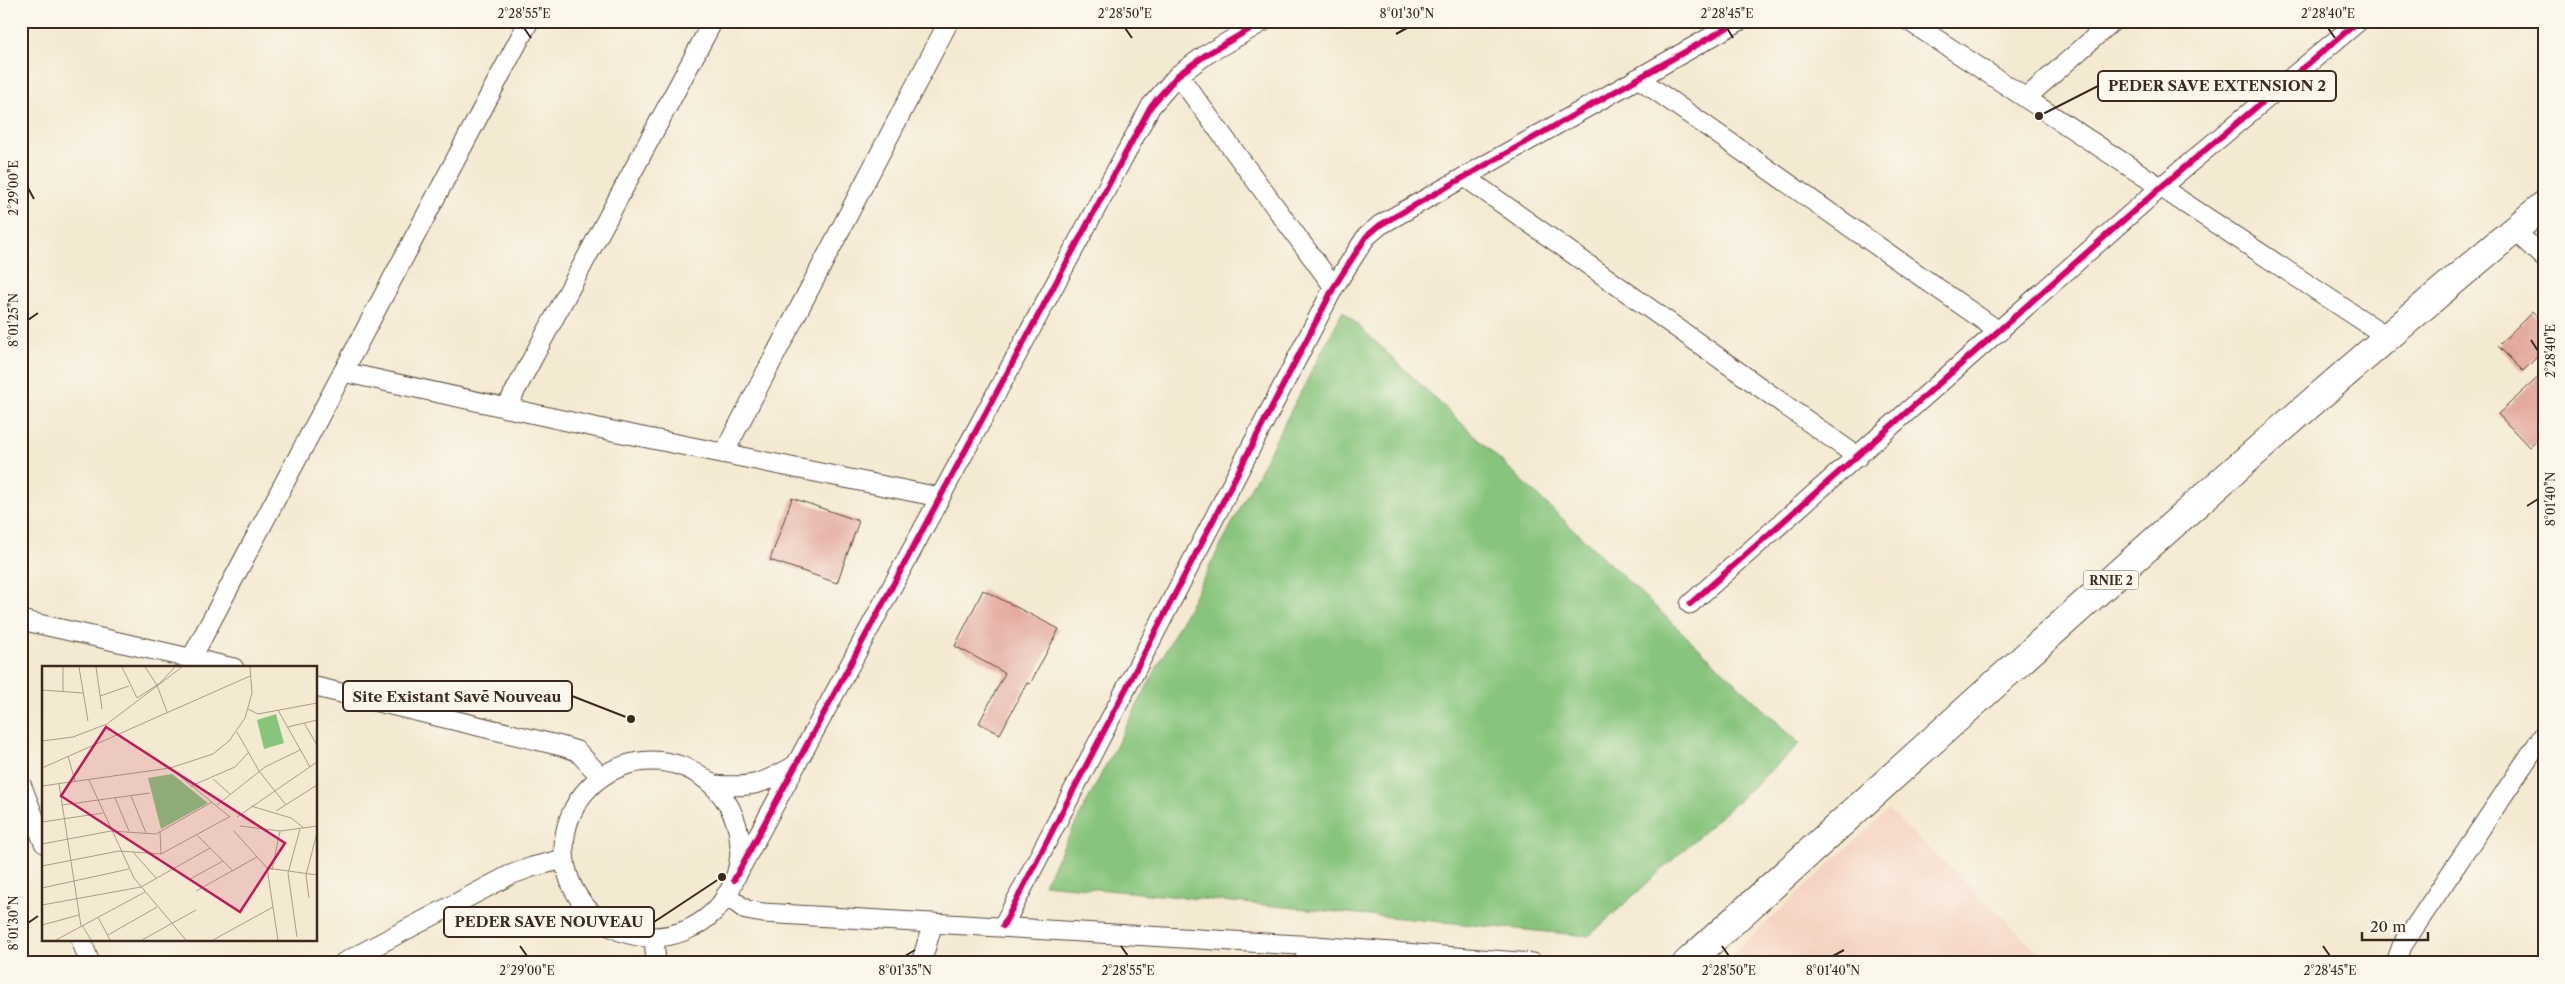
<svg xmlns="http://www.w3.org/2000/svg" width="2565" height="984" viewBox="0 0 2565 984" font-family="'Libre Caslon Text',serif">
	<rect width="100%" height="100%" fill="#fbf7ec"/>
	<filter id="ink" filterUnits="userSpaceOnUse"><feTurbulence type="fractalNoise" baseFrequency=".02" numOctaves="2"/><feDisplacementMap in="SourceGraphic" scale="10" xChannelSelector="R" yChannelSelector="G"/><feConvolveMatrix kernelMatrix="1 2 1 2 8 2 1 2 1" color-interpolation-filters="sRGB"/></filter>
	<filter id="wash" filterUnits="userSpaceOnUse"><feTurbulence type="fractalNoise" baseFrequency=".0096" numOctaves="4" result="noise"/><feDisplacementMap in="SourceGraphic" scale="20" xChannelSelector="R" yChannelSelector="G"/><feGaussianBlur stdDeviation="1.12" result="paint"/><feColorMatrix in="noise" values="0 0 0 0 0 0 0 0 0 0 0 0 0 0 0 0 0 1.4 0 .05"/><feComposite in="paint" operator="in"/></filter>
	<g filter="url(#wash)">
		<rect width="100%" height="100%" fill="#f4e9d1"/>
		<!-- built -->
		<path fill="#f5d3c2" d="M1888 810 2051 963H1723Z"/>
		<!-- green -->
		<path fill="#87c57c" stroke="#61784d" d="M1343 311 1800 744 1589 936 1044 884Z"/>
		<g id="blocks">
			<!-- building -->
			<g fill="#e3a79d">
				<path d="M2532 312 2544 324V350L2523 371 2498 346Z"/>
				<path d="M2544 372V433L2529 447 2498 414Z"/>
				<path d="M792 498 859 521 837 583 770 560Z"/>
				<path d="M983 590 1059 629 1030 684 1027 683 1000 734 979 723 1005 673 955 646Z"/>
			</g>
		</g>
	</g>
	<g filter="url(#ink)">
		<use href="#blocks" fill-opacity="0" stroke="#574739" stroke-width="1"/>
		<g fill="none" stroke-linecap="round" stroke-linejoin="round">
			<defs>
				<g id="minor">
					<path d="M1909 21 2386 336"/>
					<path d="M1178 75 1334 287"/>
					<path d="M1638 78 2000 332"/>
					<path d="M2026 98 2113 21"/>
					<path d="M1465 177 1858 457"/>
					<path d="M2514 230 2544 258"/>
					<path d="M343 372 608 430 939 497"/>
					<path d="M506 408 713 21"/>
					<path d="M724 453 949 21"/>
					<path d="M1690 604 2161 187 2359 21"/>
					<path d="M21 620 234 668"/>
					<path d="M191 659 529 21"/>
					<path d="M316 687 561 746 577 751 601 777"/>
					<circle cx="652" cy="849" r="88"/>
					<path d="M21 784 44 843"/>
					<path d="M713 785C751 788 761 785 794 766"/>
					<path d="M734 880 1151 106 1178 75 1207 54 1264 21"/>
					<path d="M726 895 746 910 763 913 1316 946 1533 963"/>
					<path d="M1003 926 1334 287 1366 237 1380 225 1739 21"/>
					<path d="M654 937 656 963"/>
					<path d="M81 940 90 963"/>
					<path d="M343 963 510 875 532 867 564 859"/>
					<path d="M921 963 933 923"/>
					<path d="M1302 963 1316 946"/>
					<path d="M2396 963 2402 946 2544 734"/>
				</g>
				<path id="primary" d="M1687 963C1970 707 2250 449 2544 205"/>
			</defs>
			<!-- minor casing -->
			<use href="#minor" stroke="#574739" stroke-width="21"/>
			<!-- primary casing -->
			<use href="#primary" stroke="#574739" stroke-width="30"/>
			<!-- minor -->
			<use href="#minor" stroke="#fff" stroke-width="19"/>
			<!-- primary -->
			<use href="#primary" stroke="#fff" stroke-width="28"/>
			<defs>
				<g id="cycleway">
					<path d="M1690 604 2161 187 2359 21"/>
					<path d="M734 880 1151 106 1178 75 1207 54 1264 21"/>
					<path d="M1003 926 1334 287 1366 237 1380 225 1739 21"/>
				</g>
			</defs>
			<!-- cycleway casing -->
			<use href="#cycleway" stroke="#fbf7ec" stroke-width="9"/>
			<!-- cycleway -->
			<use href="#cycleway" stroke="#d6006c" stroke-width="6"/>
		</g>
	</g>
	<!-- ticks -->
	<path fill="none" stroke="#3b2a1e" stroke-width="2" d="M524 28 531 38M1125 28 1132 38M1727 28 1733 38M2328 28 2335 38M1396 34 1407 28M28 188 34 199M28 320 38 313M2531 340 2538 351M2527 506 2538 499M28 923 38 916M520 946 527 956M1121 946 1128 956M1722 946 1729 956M2323 946 2330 956M905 956 915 950M1833 956 1844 950"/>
	<g text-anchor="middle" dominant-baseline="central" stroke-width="5" stroke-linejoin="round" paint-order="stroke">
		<!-- shield labels -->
		<rect fill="#fbf7ec" stroke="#75685c" stroke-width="1" x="2083.5" y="570.5" width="55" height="19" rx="4"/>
		<g font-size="12" font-weight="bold" fill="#3b2a1e">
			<text x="2111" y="580">RNIE 2</text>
		</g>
	</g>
	<!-- overview -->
	<g transform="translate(42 666)">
		<rect width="275" height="275" fill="#f4e9d1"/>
		<path d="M234 48 242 77 222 83 215 54ZM130 108 166 137 119 163 106 112Z" fill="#87c57c"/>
		<path fill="none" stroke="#aa9d89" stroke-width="1" d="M37 1 46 55M54 1 60 43M80 1 95 32 118 17 133 1M103 1 115 19 125 46M0 24 41 27M21 26V1M58 30 87 20M206 43 216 48 275 37M236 44 268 101M262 57 275 79M246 61 275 54M195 66 217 105 244 139M0 75 31 71 65 58 140 1M26 90 33 115M0 102 208 10M128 102 188 151M171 113 188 128M47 114 92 212 144 274M17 118 39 260M0 120 128 102 171 88 187 75 203 52 210 27 208 1M149 120 193 101 206 87M89 130 104 167M73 132 87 165M20 139 108 127M175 139 223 101 258 84M209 140 249 152 262 162M234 145 275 119M195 151 275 96M0 156 61 147M198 160 238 165 275 160M118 165 119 188M192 165 225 202 275 209M155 169 191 205M0 178 69 165 114 168 170 136M91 186 114 212M0 200 77 185 119 188 187 151M225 202 236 274M230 204 238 165M148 213 181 195M0 222 87 203M154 225 215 191M267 232 264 209 275 167M0 239 99 221 168 182M56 251 68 274M0 259 37 249M40 259 49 274M66 269 115 241M255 271 246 207 258 163M14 274 103 226M100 274 154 244M171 274 231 241"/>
		<path fill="#c2185b" fill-opacity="0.15" stroke="#c2185b" stroke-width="2.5" d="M64 61 243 177 198 246 19 130Z"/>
		<rect width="275" height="275" fill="none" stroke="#3b2a1e" stroke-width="2.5"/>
	</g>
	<!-- callouts -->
	<path fill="none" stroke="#3b2a1e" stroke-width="2" d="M2039 116L2098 86M631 719L572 696M722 877L654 922"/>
	<g fill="#3b2a1e" stroke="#fbf7ec" stroke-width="2">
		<circle cx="2039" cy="116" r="5"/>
		<circle cx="631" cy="719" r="5"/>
		<circle cx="722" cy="877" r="5"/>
	</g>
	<g fill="#fbf7ec" stroke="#3b2a1e" stroke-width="2">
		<rect x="2098" y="71" width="238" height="30" rx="5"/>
		<rect x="343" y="681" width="229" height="30" rx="5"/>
		<rect x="444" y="907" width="210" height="30" rx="5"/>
	</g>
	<g font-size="15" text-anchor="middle" font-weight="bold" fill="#3b2a1e">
		<text x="2217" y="91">PEDER SAVE EXTENSION 2</text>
		<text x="457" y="702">Site Existant Savē Nouveau</text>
		<text x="549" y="927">PEDER SAVE NOUVEAU</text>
	</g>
	<!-- margin -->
	<rect width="2565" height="984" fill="none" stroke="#fbf7ec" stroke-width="55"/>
	<!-- scale -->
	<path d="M2362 932v8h66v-8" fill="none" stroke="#3b2a1e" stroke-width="2.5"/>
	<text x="2370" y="932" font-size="15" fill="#3b2a1e" stroke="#fbf7ec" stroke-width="4" paint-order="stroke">20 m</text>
	<rect x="28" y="28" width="2510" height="928" fill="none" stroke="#3b2a1e" stroke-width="2"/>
	<g font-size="12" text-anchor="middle" fill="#3b2a1e">
		<text x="524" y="18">2°28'55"E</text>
		<text x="1125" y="18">2°28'50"E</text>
		<text x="1407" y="18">8°01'30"N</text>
		<text x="1727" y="18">2°28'45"E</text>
		<text x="2328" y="18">2°28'40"E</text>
		<text transform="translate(14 188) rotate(-90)" y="4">2°29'00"E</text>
		<text transform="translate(14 320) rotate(-90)" y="4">8°01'25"N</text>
		<text transform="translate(2551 351) rotate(-90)" y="4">2°28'40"E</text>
		<text transform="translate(2551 499) rotate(-90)" y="4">8°01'40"N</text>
		<text transform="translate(14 923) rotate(-90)" y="4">8°01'30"N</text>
		<text x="527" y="975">2°29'00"E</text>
		<text x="905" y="975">8°01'35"N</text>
		<text x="1128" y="975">2°28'55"E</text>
		<text x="1729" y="975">2°28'50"E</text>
		<text x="1833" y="975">8°01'40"N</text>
		<text x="2330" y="975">2°28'45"E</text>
	</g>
</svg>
